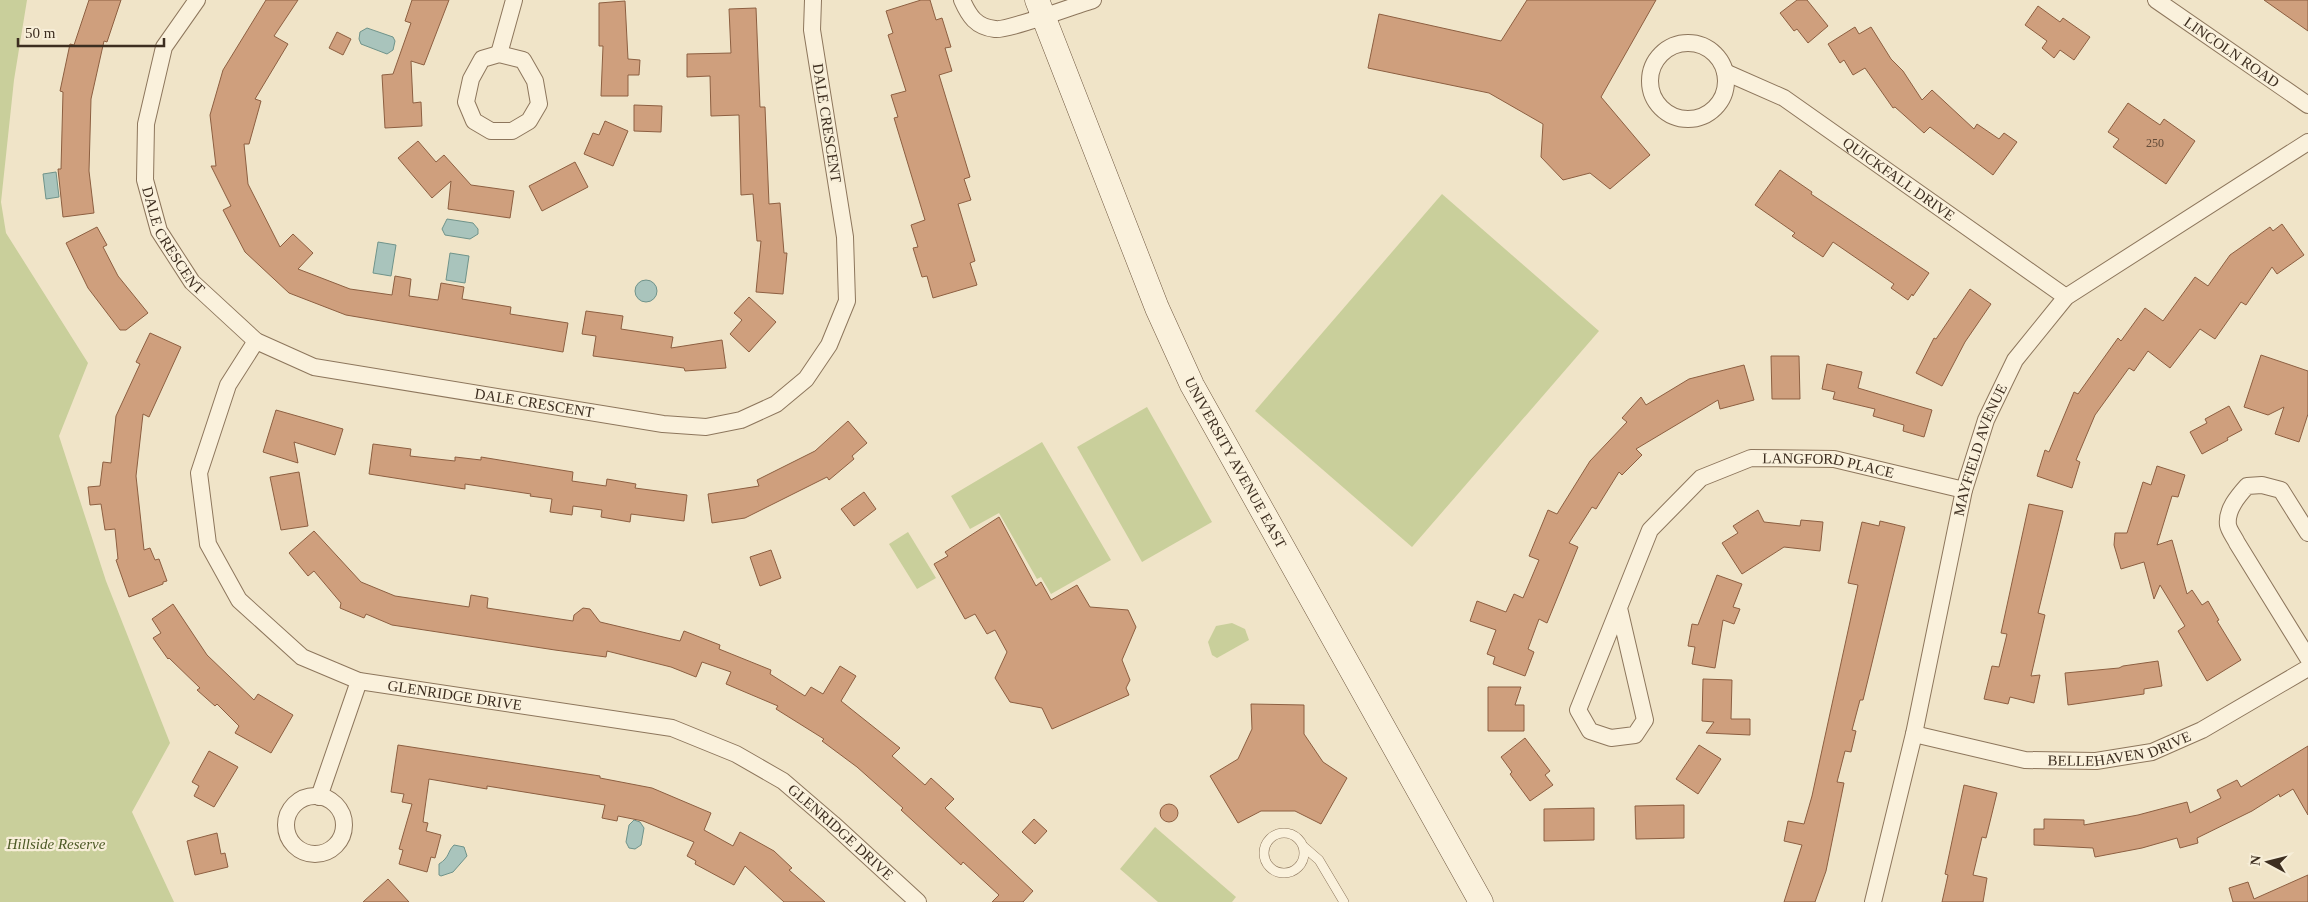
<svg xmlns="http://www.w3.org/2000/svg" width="2308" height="902" viewBox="0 0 2308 902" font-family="'Times New Roman',serif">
	<rect width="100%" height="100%" fill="#f0e4c8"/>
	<!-- green -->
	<g fill="#c9cf9b">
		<path d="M0 0H27L14 80 1 202 6 233 88 363 59 436 106 581 170 743 132 812 174 902H0Z"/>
		<path d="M1442 194 1599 331 1412 547 1255 411Z"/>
		<path d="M1147 407 1212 522 1142 562 1077 447Z"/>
		<path d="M1042 442 1111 560 1051 594 1041 577 1037 579 999 513 970 529 951 496Z"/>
		<path d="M908 532 936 578 917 589 889 544Z"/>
		<path d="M1232 623 1245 629 1249 640 1217 658 1212 655 1208 642 1216 626Z"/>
		<path d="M1155 827 1236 897 1232 902H1158L1120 869Z"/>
	</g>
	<!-- water -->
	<g fill="#a9c4bc" stroke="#6f938a">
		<path d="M367 28 393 37 395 41 393 50 387 54 361 44 359 39 360 32Z"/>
		<path d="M56 172 59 197 46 199 43 174Z"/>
		<path d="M447 219 473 223 478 229V234L470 239 445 235 442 229Z"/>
		<path d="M378 242 396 245 391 276 373 273Z"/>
		<path d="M450 253 469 256 465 283 446 280Z"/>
		<circle cx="646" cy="291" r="11"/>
		<path d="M634 820 640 822 644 828 641 845 635 849 629 848 626 842 629 825Z"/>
		<path d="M454 845 464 847 467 856 453 872 441 876 439 875V864C450 857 447 852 454 845Z"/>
	</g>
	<!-- building -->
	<g fill="#cf9f7d" stroke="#8d5f41">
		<path d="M89 0H121L107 42 104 41 91 99 89 171 94 213 63 217 58 169H61L63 92 60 91 70 44 74 45Z"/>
		<path d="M266 0H298L274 36 288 44 255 99 261 101 249 144H244L248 184 280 247 293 234 313 253 298 269 350 289 392 295 395 276 411 279 409 296 438 300 441 283 464 287 462 299 511 307 510 314 568 323 563 352 346 315 289 293 245 252 223 210 231 206 211 166H216L210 115 223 70Z"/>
		<path d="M412 0H449L424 65 411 61 413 103 421 102 422 126 385 128 382 75 393 74 411 23 405 21Z"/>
		<path d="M921 0H930L936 20 942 18 951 47 945 48 952 71 939 75 970 177 964 179 971 200 958 204 975 261 970 263 977 285 933 298 927 276 922 277 913 248 918 247 911 225 925 220 894 118 898 117 891 95 906 91 888 35 893 33 886 11Z"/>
		<path d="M1527 0H1656L1601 97 1650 155 1610 189 1590 173 1563 180 1541 157 1543 124 1489 93 1368 68 1379 14 1501 41Z"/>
		<path d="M1797 0H1807L1828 26 1808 43 1797 29 1794 31 1780 13Z"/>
		<path d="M2264 0H2308V31Z"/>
		<path d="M625 1 628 59 640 60 639 75H628V96H601L603 46H599V3Z"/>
		<path d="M2038 6 2060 22 2063 18 2090 37 2074 60 2060 50 2054 58 2042 48 2047 41 2025 25Z"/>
		<path d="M756 8 760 107H765L769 204 780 203 784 253H787L783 294 756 292 761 241H757L753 194 741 195 739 115 711 116 710 76 687 77V54L731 53 729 9Z"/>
		<path d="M1855 27 1859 34 1871 27 1891 59 1903 71 1922 100 1932 90 1974 129 1977 124 1999 139 2004 133 2017 142 1993 175 1930 127 1924 133 1895 107 1893 108 1865 68 1853 75 1844 60 1840 63 1828 44Z"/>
		<path d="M337 32 351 39 343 55 329 48Z"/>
		<path d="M2128 103 2160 125 2164 119 2195 141 2166 184 2113 147 2119 139 2108 132Z"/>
		<path d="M634 105 662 106 661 132 634 131Z"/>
		<path d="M605 121 628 131 613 166 584 154 593 133 599 135Z"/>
		<path d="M418 141 436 162 444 155 471 185 514 191 510 218 448 209 451 181 432 198 398 158Z"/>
		<path d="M575 162 588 187 542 211 529 186Z"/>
		<path d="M1780 170 1812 192 1811 194 1929 273 1913 296 1912 294 1908 300 1891 288 1894 284 1833 242 1823 257 1792 236 1795 233 1755 205Z"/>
		<path d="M2282 224 2304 255 2277 274 2272 267 2246 305 2241 302 2215 339 2200 329 2170 368 2148 351 2134 371 2129 368 2095 415 2076 460 2080 462 2072 488 2037 476 2045 450 2049 452 2074 392 2078 394 2118 338 2121 341 2145 308 2163 321 2195 277 2208 286 2230 255 2270 227 2273 231Z"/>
		<path d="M97 227 107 245 103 247 118 276 148 313 126 330H120L88 288 66 243Z"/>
		<path d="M1970 289 1991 304 1965 342 1942 386 1916 373 1934 338 1936 339Z"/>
		<path d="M749 297 776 322 749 352 730 334 742 320 734 313Z"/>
		<path d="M586 311 623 316 621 329 673 337 671 348 722 340 726 368 685 371 684 368 593 356 596 336 582 334Z"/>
		<path d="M150 333 181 347 149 417 143 414 136 476 144 550 150 548 155 560 159 559 167 581 163 582V584L129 597 116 560 118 559 115 529 105 530 101 504 90 505 88 487 100 486 103 462 111 463 116 416 140 364 136 362Z"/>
		<path d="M2261 355 2308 371V414L2299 442 2275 434 2284 407 2268 415 2244 407Z"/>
		<path d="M1771 356H1799L1800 399H1772Z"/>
		<path d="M1827 364 1862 372 1858 388 1932 410 1924 437 1903 431 1904 425 1873 416 1875 409 1833 399 1835 392 1822 389Z"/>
		<path d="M1744 365 1754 400 1720 409 1718 400 1636 449 1642 455 1622 475 1619 472 1596 509 1592 507 1569 543 1578 547 1547 623 1539 619 1528 649 1534 652 1525 676 1493 664 1495 657 1487 654 1496 630 1470 621 1477 601 1506 612 1514 594 1523 598 1539 560 1529 556 1548 510 1557 514 1590 461 1627 422 1622 418 1641 397 1646 405 1689 379Z"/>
		<path d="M2229 406 2242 430 2227 438 2228 440 2202 454 2190 432 2207 423 2205 419Z"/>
		<path d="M276 410 343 429 335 455 294 442 298 463 263 452Z"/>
		<path d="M848 421 867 443 852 456 854 459 829 480 827 477 745 518 712 523 708 494 759 486 757 480 815 451Z"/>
		<path d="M373 444 411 449 410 456 455 461V457L481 460V457L573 472 572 481 606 486 607 479 636 484 635 488 687 495 684 521 631 514 630 522 601 517 602 510 573 506 572 515 550 512 552 499 530 496 531 494 465 484V489L369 474Z"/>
		<path d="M2157 466 2185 475 2178 497 2172 496 2157 545 2172 540 2187 594 2192 590 2202 605 2208 601 2219 620 2217 621 2241 660 2207 681 2178 631 2185 626 2160 585 2154 599 2144 562 2121 569 2114 545 2115 533H2127L2143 482 2151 485Z"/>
		<path d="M299 472 308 526 281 530 270 477Z"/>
		<path d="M864 492 876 509 854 526 841 509Z"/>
		<path d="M2029 504 2063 511 2038 613 2045 615 2031 676 2040 675 2034 703 2010 697 2008 704 1984 699 1992 666 1999 667 2007 634 2001 633Z"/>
		<path d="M1758 510 1764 522 1800 526 1801 520 1823 522 1820 551 1784 547 1742 574 1722 543 1738 533 1733 526Z"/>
		<path d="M999 517 1036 586 1041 582 1051 600 1077 585 1090 607 1128 610 1136 627 1122 660 1130 680 1126 688 1129 695 1052 729 1042 708 1010 702 995 678 1007 652 995 630 987 634 975 614 965 619 934 564 948 556 945 552Z"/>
		<path d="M1880 521 1905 527 1863 700H1860L1852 730 1856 731 1851 752 1845 751 1837 782 1844 783 1826 871 1815 902H1784L1802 845 1784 841 1788 821 1804 824 1812 796 1858 585 1848 583 1862 522 1879 526Z"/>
		<path d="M314 531 361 582 395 596 469 607 471 595 488 598 487 608 573 621 574 615 583 608 590 609 600 622 680 641 684 631 720 645 719 649 771 670 770 674 805 696 811 687 823 694 840 666 856 676 841 701 900 748 892 756 925 785 931 778 954 799 945 808 1033 891 1023 902H992L999 895 963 862 961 865 901 810 903 808 857 767 822 741 824 739 776 709 778 706 726 684 731 672 702 662 696 677 671 667 607 651 606 657 555 650 392 625 366 614 364 618 340 608 341 603 314 571 308 576 289 553Z"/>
		<path d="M771 550 781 578 760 586 750 557Z"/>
		<path d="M1717 575 1742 584 1733 607 1740 609 1734 624 1723 620 1715 668 1692 664 1695 647 1688 646 1692 624 1698 625Z"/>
		<path d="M173 604 207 655 254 700 258 694 293 715 271 753 235 733 239 726 217 704 215 706 197 690 200 688 169 658 168 659 153 638 161 633 152 619Z"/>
		<path d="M2158 661 2162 686 2144 689V694L2068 705 2065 673 2119 668 2123 666Z"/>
		<path d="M1703 679 1732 680 1731 719H1750V735L1706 733 1714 722 1702 721Z"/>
		<path d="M1488 687H1521L1515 705H1524V731H1488Z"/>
		<path d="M1251 704 1304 705V734L1323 762 1347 778 1321 824 1295 811H1261L1238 823 1210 776 1238 759 1252 729Z"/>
		<path d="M1525 738 1550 771 1545 775 1553 785 1530 801 1510 774 1512 772 1501 757Z"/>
		<path d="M398 745 600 776V778L652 788 711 813 704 830 733 846 740 832 774 851 792 868 789 870 825 902H784L745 866 734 885 695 864 696 861 687 856 694 842 643 821 618 816 617 821 602 818 605 805 487 786V789L429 779 423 822 428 823 426 831 441 835 435 858 431 857 427 872 399 864 403 850 399 849 412 804 402 802 404 794 391 792Z"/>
		<path d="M1699 745 1721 759 1698 794 1676 779Z"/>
		<path d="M2308 746V815L2293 789 2280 797 2279 794 2252 811 2197 838 2198 843 2180 848 2177 838 2142 848 2095 857 2093 848 2034 845V829H2044V819L2084 820V825L2138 815 2187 802 2190 813 2221 798 2217 790 2237 780 2241 787Z"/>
		<path d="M209 751 238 767 214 807 194 796 199 786 192 782Z"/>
		<path d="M1964 785 1997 793 1986 838 1982 837 1973 875 1987 878 1983 902H1942L1948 875 1945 874Z"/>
		<circle cx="1169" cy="813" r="9"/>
		<path d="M1684 805V838L1636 839 1635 806Z"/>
		<path d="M1594 808V840L1544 841V809Z"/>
		<path d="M1034 819 1047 831 1035 844 1022 832Z"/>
		<path d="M217 833 221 854 225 853 228 867 195 875 187 841Z"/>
		<path d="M2308 875V902H2233L2229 888 2248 882 2254 899Z"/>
		<path d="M388 879 409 902H363Z"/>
	</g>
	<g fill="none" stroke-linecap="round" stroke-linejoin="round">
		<defs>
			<g id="lane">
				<circle cx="1284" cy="853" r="20"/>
				<path d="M1304 847 1319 860 1344 902"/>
			</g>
			<g id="street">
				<path id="s1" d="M197 0 164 47 146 124 145 180 159 231 192 282 256 341 314 367 663 424 706 427 741 420 776 404 806 379 829 345 847 301 845 237 812 30 813 0"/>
				<path d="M962 0C969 16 976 27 995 29 1007 31 1076 5 1093 0"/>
				<path id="s2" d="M2156 0 2308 105"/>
				<circle cx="1688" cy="81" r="38"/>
				<path d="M499 54 523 60 535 81 539 104 529 121 512 131H491L474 121 466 102 471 79 482 59Z"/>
				<path d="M499 54 514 0"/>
				<path id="s3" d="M1725 72 1784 98 2066 297"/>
				<path id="s4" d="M256 341 228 385 199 473 208 544 239 600 302 657 359 681 672 728 736 754 783 781 833 824 918 902"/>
				<path d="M2308 533 2281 490 2262 485 2247 486C2238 496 2226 510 2228 525 2229 531 2235 538 2237 543L2308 658"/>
				<path id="s5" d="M1619 608 1645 720 1635 735 1611 738 1590 731 1578 710 1650 530 1701 478 1751 458 1834 459 1964 490"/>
				<path id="s6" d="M1914 734 2025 760 2096 761 2152 752 2202 730 2308 668"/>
				<circle cx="315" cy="825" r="29"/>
				<path d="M319 797 359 681"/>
				<path id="s7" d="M1873 902 1914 734 1964 490 1986 420 2015 360 2066 297 2308 142"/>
			</g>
			<g id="secondary">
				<path id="s8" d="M1037 0 1157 308 1192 385 1481 902"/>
			</g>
		</defs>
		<!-- lane casing -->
		<use href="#lane" stroke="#8d765c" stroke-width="10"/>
		<!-- street casing -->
		<use href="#street" stroke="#8d765c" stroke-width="18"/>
		<!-- secondary casing -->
		<use href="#secondary" stroke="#6f573f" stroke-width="25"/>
		<!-- lane -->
		<use href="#lane" stroke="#faf1dc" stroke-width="9"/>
		<!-- street -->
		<use href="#street" stroke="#faf1dc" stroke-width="16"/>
		<!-- secondary -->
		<use href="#secondary" stroke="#faf1dc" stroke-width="24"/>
	</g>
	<g text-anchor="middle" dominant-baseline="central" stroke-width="4.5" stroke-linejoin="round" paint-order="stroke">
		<!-- number labels -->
		<g font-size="12" fill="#624a37">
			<text x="2155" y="143">250</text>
		</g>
		<!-- street labels -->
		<g font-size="15" fill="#3d2e20" stroke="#f7eed8">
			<text stroke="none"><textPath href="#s2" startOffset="92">LINCOLN ROAD</textPath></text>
			<text transform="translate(827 123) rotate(81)">DALE CRESCENT</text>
			<text stroke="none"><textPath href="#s3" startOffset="205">QUICKFALL DRIVE</textPath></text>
			<text stroke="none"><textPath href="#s1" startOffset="260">DALE CRESCENT</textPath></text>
			<text stroke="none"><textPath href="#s1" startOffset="680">DALE CRESCENT</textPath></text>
			<text stroke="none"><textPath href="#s7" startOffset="465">MAYFIELD AVENUE</textPath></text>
			<text stroke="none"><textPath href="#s8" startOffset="504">UNIVERSITY AVENUE EAST</textPath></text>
			<text stroke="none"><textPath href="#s5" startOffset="602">LANGFORD PLACE</textPath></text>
			<text stroke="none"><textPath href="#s4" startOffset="524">GLENRIDGE DRIVE</textPath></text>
			<text stroke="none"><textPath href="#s6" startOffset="210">BELLEHAVEN DRIVE</textPath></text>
			<text stroke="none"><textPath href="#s4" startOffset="944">GLENRIDGE DRIVE</textPath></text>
		</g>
		<!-- park labels -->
		<g font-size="15" font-style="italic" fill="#4d5a26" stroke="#f7eed8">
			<text x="56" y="844">Hillside Reserve</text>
		</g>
	</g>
	<!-- north arrow -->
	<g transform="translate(2268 862) rotate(277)" stroke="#f7eed8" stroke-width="4" paint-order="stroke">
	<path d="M0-4L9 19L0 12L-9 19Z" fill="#3d2e20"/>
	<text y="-8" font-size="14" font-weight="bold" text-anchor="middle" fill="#3d2e20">N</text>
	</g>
	<!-- scale -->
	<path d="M18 38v8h146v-8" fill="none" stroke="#3d2e20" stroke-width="2.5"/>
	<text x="25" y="38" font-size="15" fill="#3d2e20" stroke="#f7eed8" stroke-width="4" paint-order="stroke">50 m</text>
</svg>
